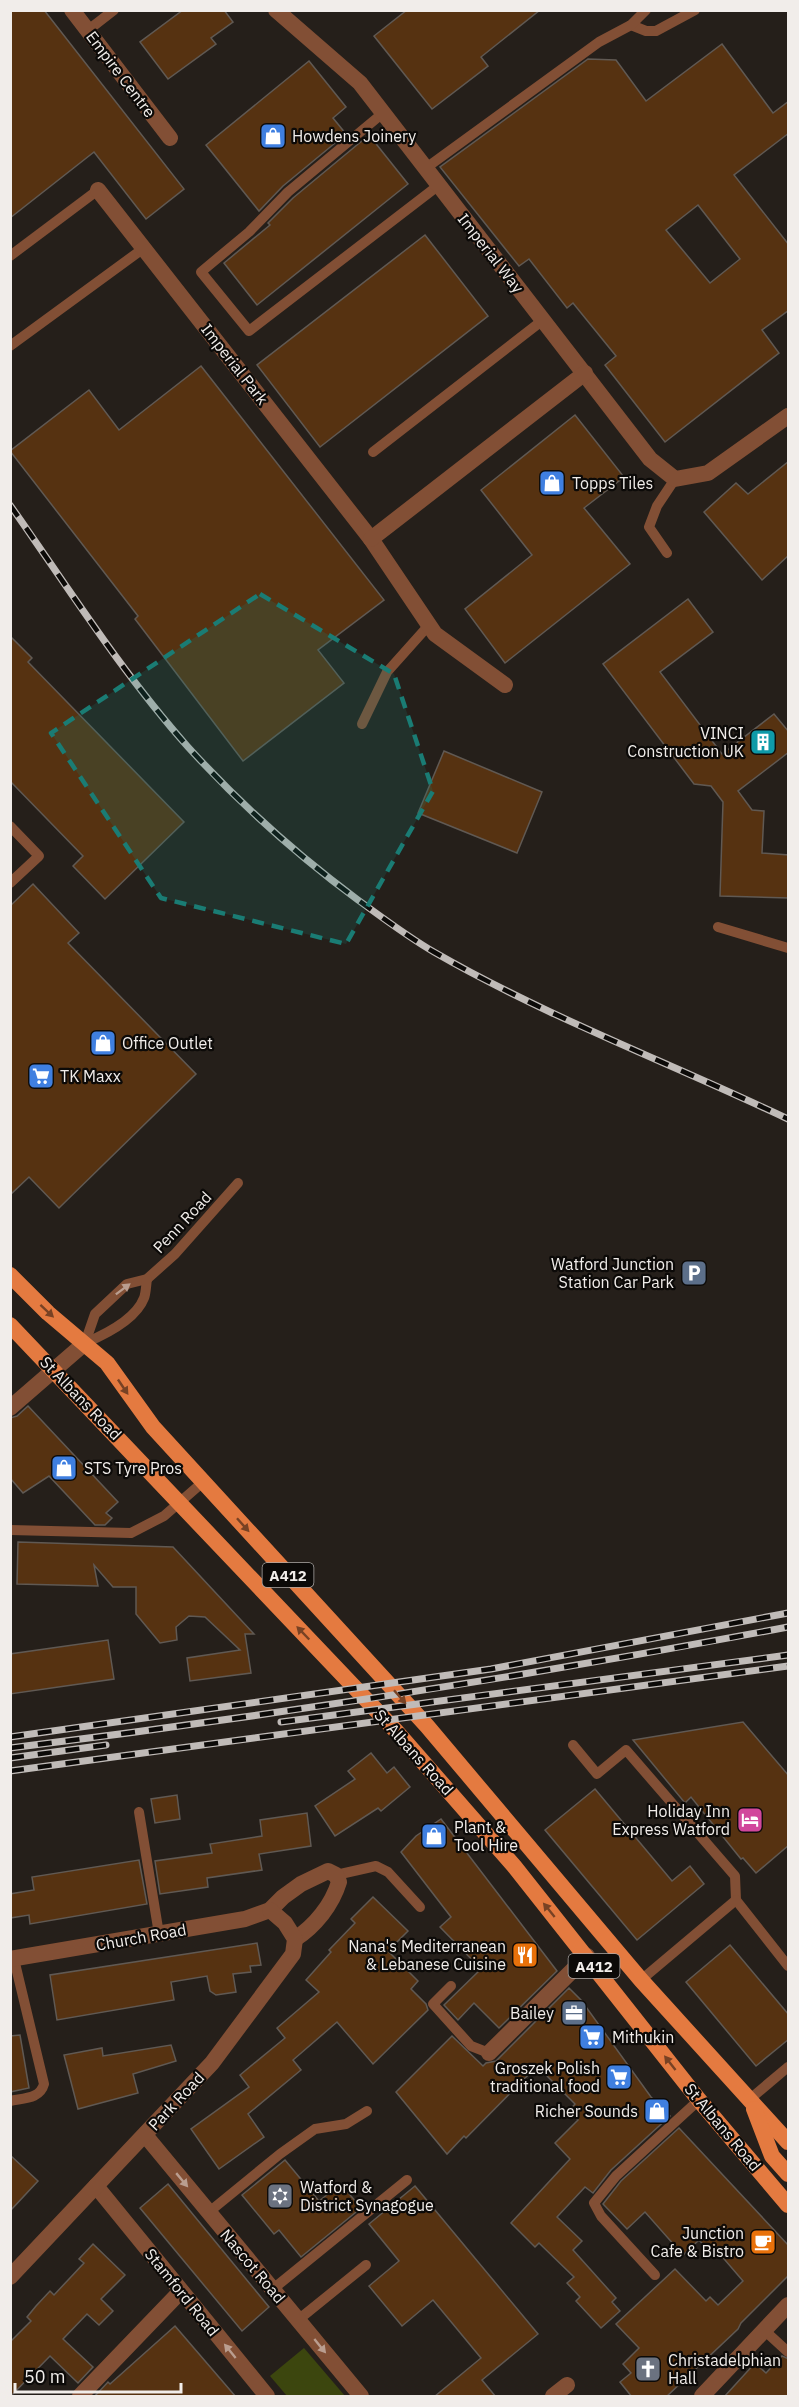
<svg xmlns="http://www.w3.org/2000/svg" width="799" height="2407" viewBox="0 0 799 2407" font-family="'IBM Plex Sans',sans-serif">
	<rect width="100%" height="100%" fill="#251f1a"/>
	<!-- green -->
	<path fill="#3c460e" d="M304 2348 345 2396H287L270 2376Z"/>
	<!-- building -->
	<g fill="#563211" stroke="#605953" stroke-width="1.5" fill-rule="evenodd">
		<path d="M10 10H44L184 189 146 219 94 152 10 218Z"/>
		<path d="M183 10H224L233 22 211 38 216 44 168 79 140 42Z"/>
		<path d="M407 10H540L481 57 488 66 432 109 374 36Z"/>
		<path d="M722 44 773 113 789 101V133L734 175 789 245V310L762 330 779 353 665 442 605 365 616 356 573 303 567 308 529 259 519 266 440 167 588 59 616 60 646 101ZM698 205 740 259 710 283 666 230Z"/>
		<path d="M309 61 346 107 333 118 346 134 283 186 259 211 206 145Z"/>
		<path d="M369 135 408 184 257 305 224 263 270 225 268 223 293 198Z"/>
		<path d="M425 235 488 316 320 447 257 365Z"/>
		<path d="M201 366 384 600 318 650 344 683 243 761 135 619 138 616 10 451 89 390 119 430Z"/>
		<path d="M575 415 624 477 584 508 630 564 505 663 465 609 532 555 481 490Z"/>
		<path d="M789 461V555L762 580 704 512 736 483 748 494Z"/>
		<path d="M688 599 713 632 660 672 722 754 774 714 789 732V752L738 791 752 810 764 811 762 853 789 855V898L720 896 723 802 711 786 694 784 603 664Z"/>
		<path d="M10 636 32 658 28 662 184 822 105 899 73 866 83 856 10 781Z"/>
		<path d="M444 751 542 792 517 853 418 813Z"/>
		<path d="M33 884 79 933 68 943 196 1074 59 1208 29 1177 10 1195V906Z"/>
		<path d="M28 1406 118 1502 106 1513 112 1518 105 1525H95L49 1476 23 1493 10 1478V1418L17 1416Z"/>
		<path d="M18 1542 173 1547 254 1634H245L251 1673 190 1681 187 1658 240 1650 205 1617 189 1616 176 1627 177 1640 160 1643 136 1614V1587H113L94 1565 98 1586 17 1584Z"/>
		<path d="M108 1640 114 1679 10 1694V1654Z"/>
		<path d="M743 1722 789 1776V1845L756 1873 743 1858 741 1859 691 1797 685 1803 633 1740Z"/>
		<path d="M371 1753 387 1773 394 1767 410 1787 381 1811 378 1808 335 1836 315 1806 355 1779 348 1771Z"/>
		<path d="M595 1789 672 1881 690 1866 704 1884 637 1940 545 1830Z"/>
		<path d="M177 1795 180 1819 155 1823 151 1799Z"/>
		<path d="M307 1813 311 1846 259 1854 262 1870 207 1878 208 1887 160 1894 155 1861 212 1853 210 1844 262 1836 260 1820Z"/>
		<path d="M441 1819 557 1971 499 2028 474 2003 458 2020 444 2005 481 1969 440 1927 451 1917 401 1852 416 1836Z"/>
		<path d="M139 1860 147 1904 30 1924 29 1915 10 1918V1894L34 1890 32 1877Z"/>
		<path d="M373 1897 408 1931 388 1951 418 1981 411 1989 426 2004 428 2010 373 2064 337 2022 293 2060 301 2070 248 2114 264 2137 219 2169 191 2129 249 2087 240 2075 285 2038 277 2028 319 1992 306 1980 331 1952 329 1950 355 1923 351 1919Z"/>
		<path d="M257 1943 261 1965 250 1966 251 1972 233 1974 236 1992 216 1995 210 1991 207 1976 171 1982 174 2000 57 2020 50 1975Z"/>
		<path d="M730 1945 789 2015V2039L756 2066 686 1982Z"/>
		<path d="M569 1988 581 2000 651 2097 670 2116 611 2170 593 2193 585 2187 557 2217 582 2241 573 2250 616 2298 612 2302 620 2311 601 2328 576 2301 580 2297 567 2283 574 2277 539 2243 535 2247 511 2223 570 2159 555 2143 578 2120 569 2111 575 2104 537 2066 466 2138 464 2136 447 2154 396 2092 452 2036 483 2066 486 2063 496 2061Z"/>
		<path d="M20 2035 29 2088 10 2092V2036Z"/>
		<path d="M171 2045 176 2061 133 2074 138 2093 78 2109 64 2055 102 2048 103 2056Z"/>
		<path d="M679 2128 789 2246V2275L741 2323 738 2329 666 2397H632L620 2382 631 2373 623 2364 639 2348 616 2324 675 2269 706 2301 710 2297 718 2305 743 2281 719 2253 715 2257 699 2240 683 2255 645 2212 627 2229 603 2204 621 2181Z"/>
		<path d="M10 2155 38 2181 10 2211Z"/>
		<path d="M285 2160 319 2201 341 2184 361 2208 301 2257 279 2230 274 2234 242 2195Z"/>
		<path d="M168 2184 269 2307 242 2331 140 2208Z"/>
		<path d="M415 2186 538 2334 482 2380 496 2397H434L481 2358 433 2300 402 2326 369 2286 399 2261 369 2224Z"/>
		<path d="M93 2244 125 2275 101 2299 113 2311 99 2325 87 2314 63 2339 93 2367 78 2383 50 2356 10 2397V2342L31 2321 27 2317 36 2306 50 2291 54 2295 84 2263 79 2259Z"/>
		<path d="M175 2326 236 2397H94L108 2382 110 2384Z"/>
		<path d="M782 2356 789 2359V2397H724L755 2363 766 2373Z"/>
	</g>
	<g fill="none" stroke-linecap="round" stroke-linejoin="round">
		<!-- service -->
		<g stroke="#824f35" stroke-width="10">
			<path d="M631 25 646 31H656L695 10"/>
			<path d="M87 31 114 10"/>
			<path d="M383 113 288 192 249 232 201 272 249 331 439 185"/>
			<path d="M426 168 599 42 631 25 646 10"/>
			<path d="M10 256 98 190"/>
			<path d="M10 346 144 248"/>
			<path d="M373 452 543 320"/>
			<path d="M667 553 649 527 657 506 675 479"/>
			<path d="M362 724 387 672 429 625"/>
			<path d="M10 826 39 856 10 883"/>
			<path d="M718 927 788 948"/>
			<path d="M85 1343 95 1314 127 1284 147 1279 175 1254 238 1183"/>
			<path d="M85 1343C104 1335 136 1319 144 1298 146 1293 146 1285 147 1279"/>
			<path d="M10 1530 131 1533 164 1516 203 1482"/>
			<path d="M573 1745 597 1774 626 1750 735 1876 736 1900 788 1966"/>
			<path d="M139 1812 159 1934"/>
			<path d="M336 1875 376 1866 388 1872 420 1907"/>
			<path d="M641 1980 736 1900"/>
			<path d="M451 1986 433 2004 471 2046 489 2053"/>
			<path d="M750 2099 788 2067"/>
			<path d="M10 2101C24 2098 40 2099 44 2084L14 1959"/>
			<path d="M209 2212 280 2154 315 2129 346 2124 367 2111"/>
			<path d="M655 2275 601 2216 594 2203 616 2176 699 2100"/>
			<path d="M273 2289 407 2180"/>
			<path d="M298 2320 366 2265"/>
			<path d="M764 2330 788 2352"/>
		</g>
		<!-- minor -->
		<g stroke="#824f35" stroke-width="16">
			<path d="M72 10 170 138"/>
			<path d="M276 10 360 83 650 459 675 479 708 473 788 416"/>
			<path d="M98 190 371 539 435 634 505 685"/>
			<path d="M371 539 585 373"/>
			<path d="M10 1408 85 1343"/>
			<path d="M10 1959 245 1919 270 1910 283 1897 301 1884 328 1871 336 1875 339 1882C332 1905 315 1926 295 1939"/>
			<path d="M489 2053 587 1956"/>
			<path d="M145 2135 361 2396"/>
			<path d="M96 2186 267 2396"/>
			<path d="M10 2277 212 2063 293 1954 295 1939 285 1923 270 1910"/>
			<path d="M80 2396 181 2291"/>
			<path d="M553 2396 567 2385"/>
		</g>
		<!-- tertiary -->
		<path stroke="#824f35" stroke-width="16" d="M702 2396 788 2305"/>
		<!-- primary -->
		<g stroke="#e47a40" stroke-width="16">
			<path d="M10 1275 48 1313 107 1363 153 1427 427 1726 641 1980 788 2142"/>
			<path d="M10 1325 396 1731 514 1866 699 2100 788 2205"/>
			<path d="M754 2109 772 2156 788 2174"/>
		</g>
		<defs>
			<g id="rail">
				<path d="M10 505C67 586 122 673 188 747 240 804 296 854 358 900 383 918 408 937 434 952 547 1017 670 1063 788 1119"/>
				<path d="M281 1722 788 1655"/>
				<path d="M10 1737 491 1669 788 1613"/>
				<path d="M10 1748C271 1716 530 1676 788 1627"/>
				<path d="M10 1758 106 1745"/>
				<path d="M10 1771 788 1666"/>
			</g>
		</defs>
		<!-- rail casing -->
		<use href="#rail" stroke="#c0bbb8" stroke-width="7"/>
		<!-- rail -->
		<use href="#rail" stroke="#0c0a08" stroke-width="4.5" stroke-dasharray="14" stroke-linecap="butt"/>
	</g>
	<!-- one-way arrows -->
	<defs><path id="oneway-solid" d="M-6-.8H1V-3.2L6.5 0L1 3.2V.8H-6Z" transform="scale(1.5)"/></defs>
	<g fill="#ba9e90">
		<use href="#oneway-solid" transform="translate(123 1289) rotate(-37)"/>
		<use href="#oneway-solid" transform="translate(182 2180) rotate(50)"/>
		<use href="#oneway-solid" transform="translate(320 2346) rotate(51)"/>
		<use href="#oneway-solid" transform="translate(230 2351) rotate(-129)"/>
	</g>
	<g fill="#784224">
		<use href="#oneway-solid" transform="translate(47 1311) rotate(43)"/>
		<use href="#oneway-solid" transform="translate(123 1387) rotate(56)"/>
		<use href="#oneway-solid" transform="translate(243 1525) rotate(48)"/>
		<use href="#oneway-solid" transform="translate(303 1633) rotate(-134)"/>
		<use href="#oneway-solid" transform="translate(400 1697) rotate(48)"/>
		<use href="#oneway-solid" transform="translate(549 1910) rotate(-129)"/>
		<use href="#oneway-solid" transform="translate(670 2063) rotate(-128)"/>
	</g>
	<!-- marked area -->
	<path fill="#1a7c74" fill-opacity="0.2" stroke="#1a7c74" stroke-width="4.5" stroke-dasharray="12 8" stroke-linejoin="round" d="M260 594 394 674 433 791 346 944 161 898 51 733Z"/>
	<!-- icons -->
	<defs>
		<symbol id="shop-square" viewBox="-11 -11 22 22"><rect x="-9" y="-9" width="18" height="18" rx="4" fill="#3f7fe0" stroke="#0c0a08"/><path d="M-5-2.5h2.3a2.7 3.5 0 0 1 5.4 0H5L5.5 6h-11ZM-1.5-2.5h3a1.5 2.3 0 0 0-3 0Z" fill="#fff"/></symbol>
		<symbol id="building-square" viewBox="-11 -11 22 22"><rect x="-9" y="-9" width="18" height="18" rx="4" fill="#0f9aa8" stroke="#0c0a08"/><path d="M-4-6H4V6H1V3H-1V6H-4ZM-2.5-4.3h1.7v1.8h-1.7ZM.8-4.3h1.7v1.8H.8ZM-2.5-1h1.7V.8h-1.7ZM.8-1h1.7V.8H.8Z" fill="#fff"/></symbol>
		<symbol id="supermarket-square" viewBox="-11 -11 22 22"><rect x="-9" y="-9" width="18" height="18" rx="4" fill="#3f7fe0" stroke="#0c0a08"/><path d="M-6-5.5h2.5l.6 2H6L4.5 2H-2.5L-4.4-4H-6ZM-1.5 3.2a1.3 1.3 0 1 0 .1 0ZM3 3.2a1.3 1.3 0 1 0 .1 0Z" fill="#fff"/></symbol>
		<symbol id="parking-square" viewBox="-11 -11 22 22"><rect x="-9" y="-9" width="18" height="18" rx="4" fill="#5c6f8a" stroke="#0c0a08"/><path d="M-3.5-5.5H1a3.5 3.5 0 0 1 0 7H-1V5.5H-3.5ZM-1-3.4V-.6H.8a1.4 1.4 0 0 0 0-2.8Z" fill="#fff"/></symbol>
		<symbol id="hotel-square" viewBox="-11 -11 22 22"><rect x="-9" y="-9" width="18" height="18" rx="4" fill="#d1479c" stroke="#0c0a08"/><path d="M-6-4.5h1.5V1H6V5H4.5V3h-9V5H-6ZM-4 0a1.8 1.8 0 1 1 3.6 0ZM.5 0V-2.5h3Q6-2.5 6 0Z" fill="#fff"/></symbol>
		<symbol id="restaurant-square" viewBox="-11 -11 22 22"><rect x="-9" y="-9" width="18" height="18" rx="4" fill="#e8710a" stroke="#0c0a08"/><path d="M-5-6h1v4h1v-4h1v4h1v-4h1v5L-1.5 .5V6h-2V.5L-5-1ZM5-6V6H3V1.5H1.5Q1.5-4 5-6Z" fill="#fff"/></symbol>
		<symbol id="office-square" viewBox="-11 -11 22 22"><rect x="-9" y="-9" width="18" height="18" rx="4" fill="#5c6f8a" stroke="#0c0a08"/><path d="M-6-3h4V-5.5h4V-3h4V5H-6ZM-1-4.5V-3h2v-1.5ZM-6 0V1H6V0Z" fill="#fff"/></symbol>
		<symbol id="synagogue-square" viewBox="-11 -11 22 22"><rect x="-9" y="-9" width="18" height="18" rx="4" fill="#6b7280" stroke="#0c0a08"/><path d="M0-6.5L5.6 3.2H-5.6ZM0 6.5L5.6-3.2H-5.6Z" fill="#fff"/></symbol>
		<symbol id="cafe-square" viewBox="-11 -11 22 22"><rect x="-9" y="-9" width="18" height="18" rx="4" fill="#e8710a" stroke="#0c0a08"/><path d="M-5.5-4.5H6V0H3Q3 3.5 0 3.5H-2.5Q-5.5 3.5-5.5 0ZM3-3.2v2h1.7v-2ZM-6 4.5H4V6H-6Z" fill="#fff"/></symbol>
		<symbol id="church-square" viewBox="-11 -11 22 22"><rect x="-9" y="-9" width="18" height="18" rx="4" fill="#6b7280" stroke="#0c0a08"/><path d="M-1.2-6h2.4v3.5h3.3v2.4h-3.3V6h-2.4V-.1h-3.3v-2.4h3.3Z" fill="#fff"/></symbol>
	</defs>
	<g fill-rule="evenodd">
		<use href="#shop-square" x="258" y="121" width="30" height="30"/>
		<use href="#shop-square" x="537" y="468" width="30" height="30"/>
		<use href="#building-square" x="748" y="727" width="30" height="30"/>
		<use href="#shop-square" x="88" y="1028" width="30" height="30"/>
		<use href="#supermarket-square" x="26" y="1061" width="30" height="30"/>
		<use href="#parking-square" x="679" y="1258" width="30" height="30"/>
		<use href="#shop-square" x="49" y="1453" width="30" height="30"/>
		<use href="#hotel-square" x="735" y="1805" width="30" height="30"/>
		<use href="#shop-square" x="419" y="1821" width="30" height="30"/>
		<use href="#restaurant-square" x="510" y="1940" width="30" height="30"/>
		<use href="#office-square" x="559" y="1998" width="30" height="30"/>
		<use href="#supermarket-square" x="577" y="2022" width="30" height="30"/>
		<use href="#supermarket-square" x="604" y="2062" width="30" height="30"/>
		<use href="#shop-square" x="642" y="2096" width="30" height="30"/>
		<use href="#synagogue-square" x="265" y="2181" width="30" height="30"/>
		<use href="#cafe-square" x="748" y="2227" width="30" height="30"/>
		<use href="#church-square" x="633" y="2354" width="30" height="30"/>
	</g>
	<g text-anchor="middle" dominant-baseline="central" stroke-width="4.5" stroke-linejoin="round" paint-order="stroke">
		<!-- shield labels -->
		<g fill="#0c0a08" stroke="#aca9a6" stroke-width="1.5">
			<rect x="262.5" y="1563" width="51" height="24" rx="4.5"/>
			<rect x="568.5" y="1954" width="51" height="24" rx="4.5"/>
		</g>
		<g font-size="15" font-weight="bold" fill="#f1edea">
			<text x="288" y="1575">A412</text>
			<text x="594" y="1966">A412</text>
		</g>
		<!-- street labels -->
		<g font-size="16" fill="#f1edea" stroke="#0c0a08">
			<text transform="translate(121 74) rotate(53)">Empire Centre</text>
			<text transform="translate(491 253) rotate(52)">Imperial Way</text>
			<text transform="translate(235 364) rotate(52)">Imperial Park</text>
			<text transform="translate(182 1222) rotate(-47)">Penn Road</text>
			<text transform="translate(81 1398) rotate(46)">St Albans Road</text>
			<text transform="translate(414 1752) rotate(48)">St Albans Road</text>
			<text transform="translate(141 1937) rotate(-10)">Church Road</text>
			<text transform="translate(176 2101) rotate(-47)">Park Road</text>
			<text transform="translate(723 2127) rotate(50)">St Albans Road</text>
			<text transform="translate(253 2266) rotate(50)">Nascot Road</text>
			<text transform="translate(182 2292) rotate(51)">Stamford Road</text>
		</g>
		<!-- poi labels -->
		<g font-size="16" fill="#f1edea" stroke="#0c0a08" text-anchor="start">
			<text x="292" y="136">Howdens Joinery</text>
			<text x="572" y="483">Topps Tiles</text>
			<text x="744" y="733" text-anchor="end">VINCI<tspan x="744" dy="18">Construction UK</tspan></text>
			<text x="122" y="1043">Office Outlet</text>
			<text x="60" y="1076">TK Maxx</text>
			<text x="674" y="1264" text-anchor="end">Watford Junction<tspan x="674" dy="18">Station Car Park</tspan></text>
			<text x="84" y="1468">STS Tyre Pros</text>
			<text x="730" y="1811" text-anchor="end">Holiday Inn<tspan x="730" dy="18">Express Watford</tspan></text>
			<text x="454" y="1827">Plant &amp;<tspan x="454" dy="18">Tool Hire</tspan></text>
			<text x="506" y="1946" text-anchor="end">Nana's Mediterranean<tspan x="506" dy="18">&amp; Lebanese Cuisine</tspan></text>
			<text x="554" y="2013" text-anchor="end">Bailey</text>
			<text x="612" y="2037">Mithukin</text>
			<text x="600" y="2068" text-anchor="end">Groszek Polish<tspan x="600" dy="18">traditional food</tspan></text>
			<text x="638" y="2111" text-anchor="end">Richer Sounds</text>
			<text x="300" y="2187">Watford &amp;<tspan x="300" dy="18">District Synagogue</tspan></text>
			<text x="744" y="2233" text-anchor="end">Junction<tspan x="744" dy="18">Cafe &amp; Bistro</tspan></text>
			<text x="668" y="2360">Christadelphian<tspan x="668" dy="18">Hall</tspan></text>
		</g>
	</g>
	<!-- border -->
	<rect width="799" height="2407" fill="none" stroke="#f1edea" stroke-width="24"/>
	<!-- scale -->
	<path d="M15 2383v9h166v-9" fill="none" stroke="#f1edea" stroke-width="3"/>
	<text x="24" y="2383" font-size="18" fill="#f1edea" stroke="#0c0a08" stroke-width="4.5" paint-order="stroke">50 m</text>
</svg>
